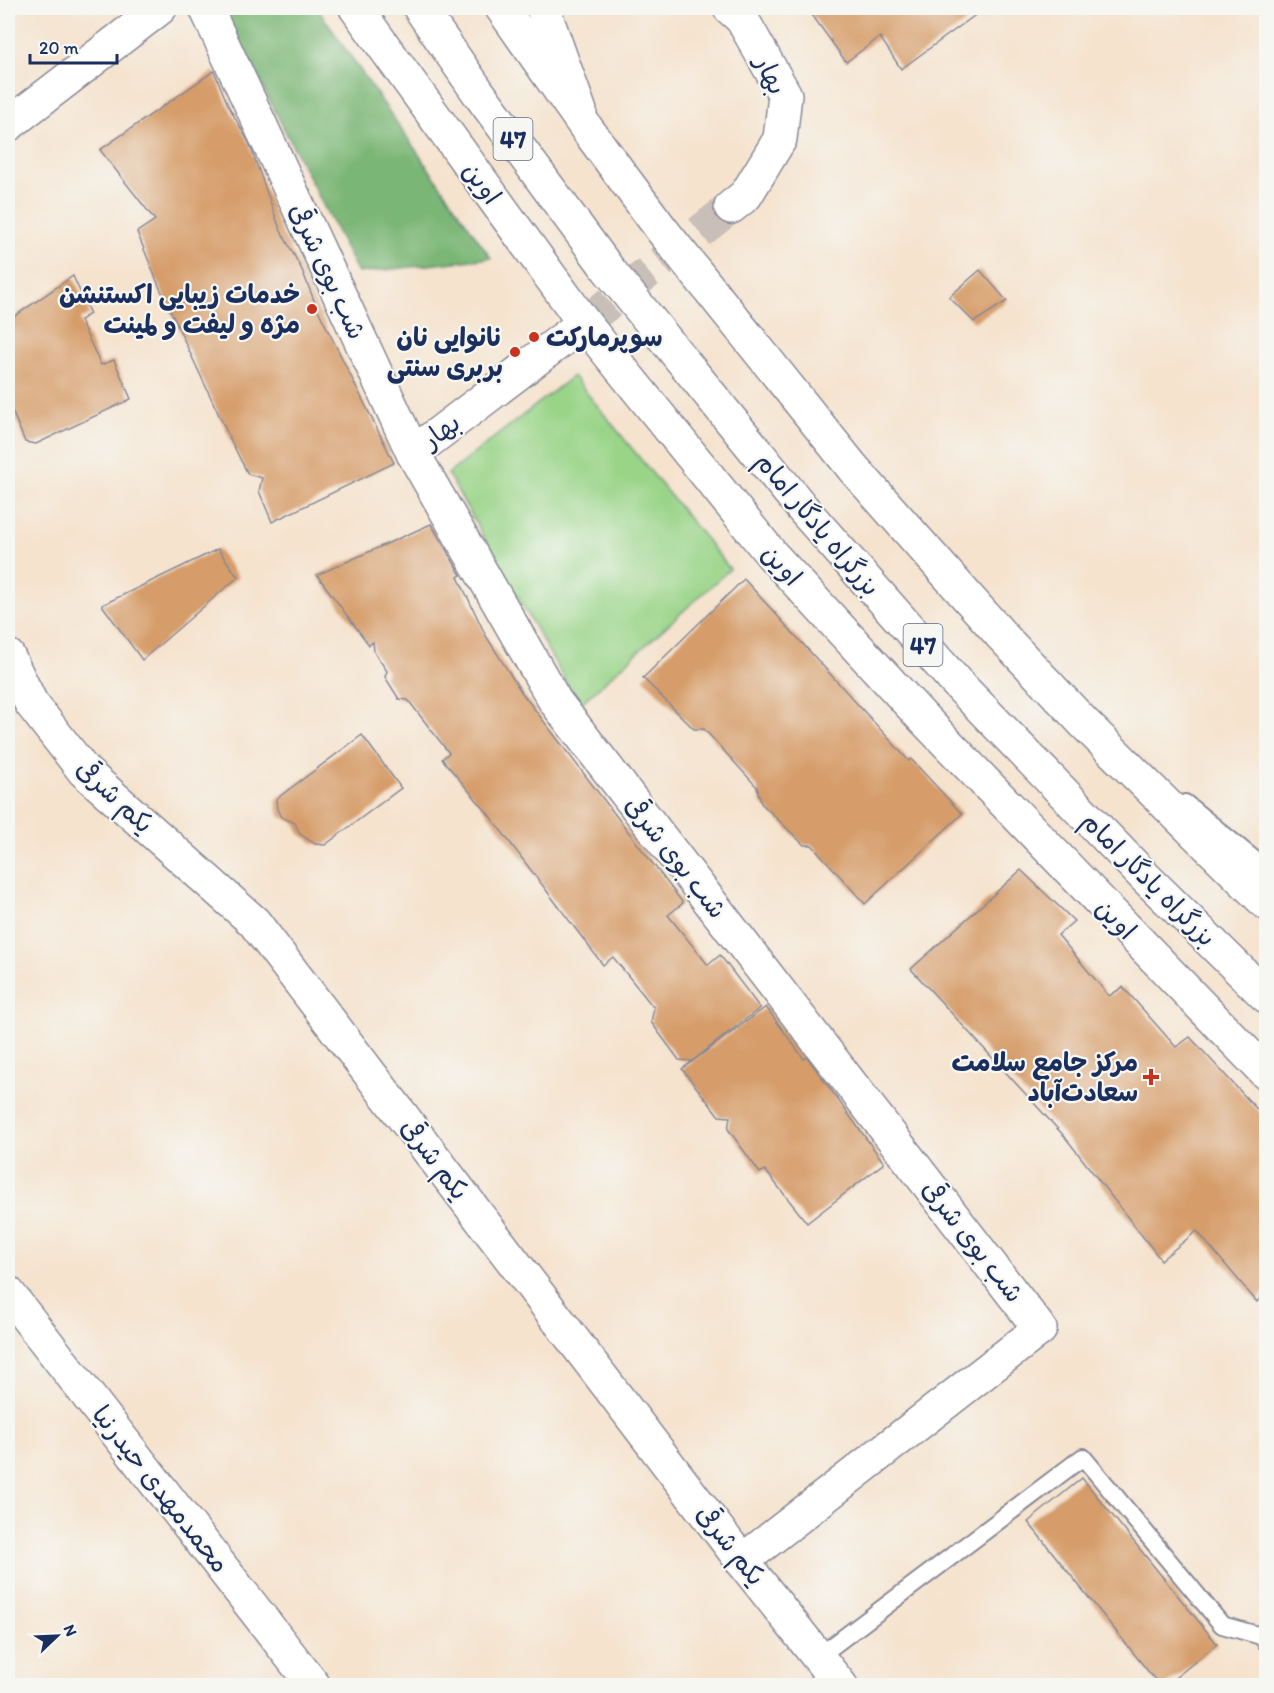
<svg xmlns="http://www.w3.org/2000/svg" width="1274" height="1693" viewBox="0 0 1274 1693" font-family="Itim,'Playpen Sans Arabic',sans-serif">
	<rect width="100%" height="100%" fill="#f6f6f2"/>
	<filter id="ink" filterUnits="userSpaceOnUse"><feTurbulence type="fractalNoise" baseFrequency=".0167" numOctaves="2"/><feDisplacementMap in="SourceGraphic" scale="12" xChannelSelector="R" yChannelSelector="G"/><feConvolveMatrix kernelMatrix="1 2 1 2 8 2 1 2 1" color-interpolation-filters="sRGB"/></filter>
	<filter id="wash" filterUnits="userSpaceOnUse"><feTurbulence type="fractalNoise" baseFrequency=".008" numOctaves="4" result="noise"/><feDisplacementMap in="SourceGraphic" scale="24" xChannelSelector="R" yChannelSelector="G"/><feGaussianBlur stdDeviation="1.35" result="paint"/><feColorMatrix in="noise" values="0 0 0 0 0 0 0 0 0 0 0 0 0 0 0 0 0 1.4 0 .05"/><feComposite in="paint" operator="in"/></filter>
	<g filter="url(#wash)">
		<rect width="100%" height="100%" fill="#f5e3ce"/>
		<!-- green -->
		<path fill="#99d487" stroke="#5a8272" stroke-width="1.5" d="M573 376 730 569 579 705 448 474Z"/>
		<!-- forest -->
		<path fill="#7ab674" stroke="#4a7269" stroke-width="1.5" d="M222 8H317L491 258 358 273Z"/>
		<g id="blocks">
			<!-- building -->
			<g fill="#d69c69">
				<path d="M807 8H985L901 69 880 37 846 62Z"/>
				<path d="M214 71 228 105 249 143 280 229 302 270 317 308 394 463 272 522 259 491 262 478 248 474 232 443 159 286 137 232 155 220 100 150Z"/>
				<path d="M980 270 1007 301 974 322 949 297Z"/>
				<path d="M73 276 90 314 80 320 101 365 114 360 131 399 36 444 25 442 8 401V321Z"/>
				<path d="M431 524 461 575 458 577 486 636 522 693 683 903 668 915 708 965 720 955 760 1008 692 1061 679 1060 651 1022 654 1008 613 957 603 965 486 811 442 759 449 753 408 700 399 699 385 677 387 671 374 652 373 642 369 645 317 575Z"/>
				<path d="M218 549 238 577 142 660 102 605Z"/>
				<path d="M744 579 909 761 911 759 962 814 865 904 812 845H804L761 803 757 787 704 729H694L643 678Z"/>
				<path d="M362 735 401 788 325 845 315 844 300 834 295 823 281 817 277 809 276 799Z"/>
				<path d="M1021 870 1074 921 1058 935 1109 996 1123 987 1176 1047 1190 1037 1266 1119V1290L1257 1302 1197 1231 1161 1260 1065 1137 911 969Z"/>
				<path d="M766 1007 804 1059 807 1057 884 1163 807 1223 765 1170 760 1173 728 1129 730 1117 719 1116 682 1069Z"/>
				<path d="M1082 1478 1217 1644 1165 1686H1160L1028 1522Z"/>
			</g>
		</g>
	</g>
	<g filter="url(#ink)">
		<use href="#blocks" fill-opacity="0" stroke="#888996" stroke-width="1.5"/>
		<g fill="none" stroke-linecap="round" stroke-linejoin="round">
			<!-- minor-tunnel -->
			<path stroke="#c9bfb8" stroke-width="33" stroke-dasharray="33 16" stroke-linecap="butt" d="M584 323 731 207"/>
			<defs>
				<g id="service">
					<path d="M1185 803 1266 869"/>
					<path d="M818 1657 1083 1457 1222 1625 1261 1636 1266 1642"/>
				</g>
				<g id="minor">
					<path d="M206 8 413 453 555 701 1040 1329 742 1561"/>
					<path d="M543 8 580 111"/>
					<path d="M730 8 742 19 785 95 780 139 746 195 731 207"/>
					<path d="M8 125 160 8"/>
					<path d="M413 453 584 323"/>
					<path d="M8 656 31 703 84 771 254 922 742 1561 841 1686"/>
					<path d="M8 1293 314 1686"/>
				</g>
				<path id="tertiary" d="M356 8 584 323 772 555 921 716 1266 1073"/>
				<g id="trunk">
					<path d="M420 8 478 92 608 269 803 509 955 681 1145 877 1266 996"/>
					<path d="M502 8 587 129 662 230 853 468 1002 636 1083 722 1266 903"/>
				</g>
			</defs>
			<!-- service casing -->
			<use href="#service" stroke="#888996" stroke-width="20"/>
			<!-- minor casing -->
			<use href="#minor" stroke="#888996" stroke-width="36"/>
			<!-- tertiary casing -->
			<use href="#tertiary" stroke="#888996" stroke-width="36"/>
			<!-- trunk casing -->
			<use href="#trunk" stroke="#888996" stroke-width="36"/>
			<!-- service -->
			<use href="#service" stroke="#fff" stroke-width="16"/>
			<!-- minor -->
			<use href="#minor" stroke="#fff" stroke-width="33"/>
			<!-- tertiary -->
			<use href="#tertiary" stroke="#fff" stroke-width="33"/>
			<!-- trunk -->
			<use href="#trunk" stroke="#fff" stroke-width="33"/>
		</g>
	</g>
	<!-- markers -->
	<g fill="#c8321e" stroke="#f6f6f2" stroke-width="2">
		<circle cx="312" cy="309" r="6"/>
		<circle cx="534" cy="337" r="6"/>
		<circle cx="515" cy="352" r="6"/>
		<path d="M1148 1068h6v6h6v6h-6v6h-6v-6h-6v-6h6z"/>
	</g>
	<g text-anchor="middle" dominant-baseline="central" stroke-width="4.5" stroke-linejoin="round" paint-order="stroke">
		<!-- shield labels -->
		<g fill="#f6f6f2" stroke="#5d6b8a" stroke-width="1.5">
			<rect x="493.5" y="118" width="39" height="42" rx="4.5"/>
			<rect x="903.5" y="624" width="39" height="42" rx="4.5"/>
		</g>
		<g font-size="24" font-weight="bold" fill="#1b2f5e">
			<text x="513" y="139">47</text>
			<text x="923" y="645">47</text>
		</g>
		<!-- street labels -->
		<g font-size="26" fill="#1b2f5e" stroke="#f6f6f2">
			<text transform="translate(771 75) rotate(65)">بهار</text>
			<text transform="translate(482 183) rotate(54)">اوین</text>
			<text transform="translate(328 271) rotate(65)">شب بوی شرقی</text>
			<text transform="translate(441 431) rotate(-37)">بهار</text>
			<text transform="translate(818 524) rotate(50)">بزرگراه یادگار امام</text>
			<text transform="translate(782 565) rotate(48)">اوین</text>
			<text transform="translate(115 796) rotate(43)">یکم شرقی</text>
			<text transform="translate(676 857) rotate(52)">شب بوی شرقی</text>
			<text transform="translate(1149 879) rotate(45)">بزرگراه یادگار امام</text>
			<text transform="translate(1116 919) rotate(46)">اوین</text>
			<text transform="translate(435 1159) rotate(53)">یکم شرقی</text>
			<text transform="translate(973 1241) rotate(52)">شب بوی شرقی</text>
			<text transform="translate(161 1489) rotate(52)">محمدمهدی حیدرنیا</text>
			<text transform="translate(731 1545) rotate(52)">یکم شرقی</text>
		</g>
		<!-- poi labels -->
		<g font-size="26" font-weight="bold" fill="#1b2f5e" stroke="#f6f6f2" text-anchor="end">
			<text x="300" y="294">خدمات زیبایی اکستنشن<tspan x="300" dy="30">مژه و لیفت و لمینت</tspan></text>
			<text x="503" y="337">نانوایی نان<tspan x="503" dy="30">بربری سنتی</tspan></text>
			<text x="546" y="337" text-anchor="start">سوپرمارکت</text>
			<text x="1138" y="1062">مرکز جامع سلامت<tspan x="1138" dy="30">سعادت‌آباد</tspan></text>
		</g>
	</g>
	<!-- margin -->
	<rect width="1274" height="1693" fill="none" stroke="#f6f6f2" stroke-width="30"/>
	<!-- north arrow -->
	<g transform="translate(57 1636) rotate(67)" stroke="#f6f6f2" stroke-width="4.5" paint-order="stroke">
	<path d="M0-4.5L10 22L0 15L-10 22Z" fill="#1b2f5e"/>
	<text y="-9" font-size="16" font-weight="bold" text-anchor="middle" fill="#1b2f5e">N</text>
	</g>
	<!-- scale -->
	<path d="M30 54v9h87v-9" fill="none" stroke="#1b2f5e" stroke-width="3"/>
	<text x="39" y="54" font-size="18" fill="#1b2f5e" stroke="#f6f6f2" stroke-width="4.5" paint-order="stroke">20 m</text>
</svg>
